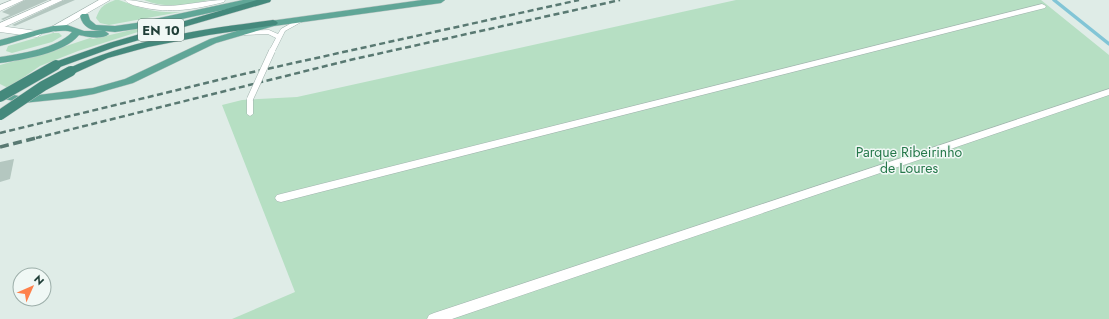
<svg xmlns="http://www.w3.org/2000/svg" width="1109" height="319" viewBox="0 0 1109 319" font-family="Jost,sans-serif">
	<rect width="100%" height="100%" fill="#dfece7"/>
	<!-- green -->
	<g fill="#b6dfc3">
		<path d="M115 0H119C142 9 156 13 180 12L109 25 100 23 96 18C101 6 103 5 115 0Z"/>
		<path d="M144 0H209C187 5 166 9 144 0Z"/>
		<path d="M736 0H1041L1109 55V319H232L295 292 222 105 242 100 297 97Z"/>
		<path d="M182 18 78 51 40 66 8 88 0 84V65L54 50 90 38 93 39Z"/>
		<path d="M53 33H59L62 36 52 42 12 53 6 51 8 46Z"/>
	</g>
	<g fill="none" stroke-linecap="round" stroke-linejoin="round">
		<!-- stream -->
		<path stroke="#82c5d6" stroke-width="3.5" d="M1054 0 1109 44"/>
	</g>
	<!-- building -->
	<g fill="#b4c7c0">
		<path d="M25 0H48L3 20 1 19 10 15 2 12Z"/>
		<path d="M64 0H75L15 26 12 25Z"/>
		<path d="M14 159 10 179 0 182V162Z"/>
	</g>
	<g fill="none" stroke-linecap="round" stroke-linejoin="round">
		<defs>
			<g id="service">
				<path d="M301 18 304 20 303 21 285 31 275 51 272 53 269 51 276 38 268 34 244 35 241 33 244 31 269 30 278 34 281 29Z"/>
				<path d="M250 97 253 99V114L250 116 247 114V99Z"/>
			</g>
			<g id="pedestrian">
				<path d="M1042 4 1046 6 1045 8 281 202 277 201 275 198 277 195 281 194Z"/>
				<path d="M1109 89V95L452 319H427L429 315 434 313Z"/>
			</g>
			<g id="minor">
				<path d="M12 0H24L0 11V5Z"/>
				<path d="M52 0H63L0 29V23Z"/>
				<path d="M99 0H110L56 31 53 32 48 29Z"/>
				<path d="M125 0C139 0 151 5 165 6 186 6 205 0 225 0L224 2C196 9 170 14 141 7 136 6 128 4 125 0Z"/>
			</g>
			<path id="tertiary" d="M0 26 37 31 42 34 37 37 0 32Z"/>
			<g id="primary">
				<path d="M243 0H259L255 3 136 29 115 32 105 31 109 34C102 40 88 37 79 35 65 53 22 60 0 63V57C20 54 58 48 72 32 56 26 17 42 0 46V40L53 26 67 25 84 31H103C92 31 83 28 80 16L82 14H88L90 20 96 25 115 26 136 23Z"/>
				<path d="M422 0H445L441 3 274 26 216 43 133 83 94 94 72 98 23 103 0 98V92L23 97 93 88 125 79 210 39 270 21Z"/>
			</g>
			<g id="trunk">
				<path d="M257 0H271L270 2 115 47 60 67H52L51 65 52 63 109 43Z"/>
				<path d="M273 20 276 21 278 23 276 25 209 35 148 47 108 58 75 73H67L66 71 67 69C132 39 203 29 273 20Z"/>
			</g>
		</defs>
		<!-- service casing -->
		<use href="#service" stroke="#a2b4af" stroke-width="1"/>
		<!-- pedestrian casing -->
		<use href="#pedestrian" stroke="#a2b4af" stroke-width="1"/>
		<!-- minor casing -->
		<use href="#minor" stroke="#a2b4af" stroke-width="1"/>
		<!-- tertiary casing -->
		<use href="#tertiary" stroke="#a2b4af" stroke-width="1"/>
		<!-- primary casing -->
		<use href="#primary" stroke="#c0c9c7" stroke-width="1"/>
		<!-- trunk casing -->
		<use href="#trunk" stroke="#c0c9c7" stroke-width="1"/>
		<!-- service -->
		<use href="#service" fill="#fff" fill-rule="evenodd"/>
		<!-- pedestrian -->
		<use href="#pedestrian" fill="#fff" fill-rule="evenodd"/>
		<!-- minor -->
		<use href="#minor" fill="#fff" fill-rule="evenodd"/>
		<!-- tertiary -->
		<use href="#tertiary" fill="#fff" fill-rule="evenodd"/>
		<!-- primary -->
		<use href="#primary" fill="#60a697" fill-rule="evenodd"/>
		<!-- trunk -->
		<use href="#trunk" fill="#44897c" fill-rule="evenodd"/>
		<!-- rail-far1 -->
		<g stroke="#597972" stroke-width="2.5" stroke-dasharray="6 3.5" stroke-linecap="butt">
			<path d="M0 133 235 76 579 0"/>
			<path d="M36 138 350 60 620 0"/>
		</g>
		<!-- rail -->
		<path stroke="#597972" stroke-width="3.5" stroke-dasharray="9 4.5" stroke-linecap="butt" d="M0 147 40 137"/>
		<defs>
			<path id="service-bridge" d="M250 99 272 51"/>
			<g id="trunk-bridge">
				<path d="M0 97 56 65"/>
				<path d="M0 115 43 86 71 71"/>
			</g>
		</defs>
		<!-- service-bridge casing -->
		<use href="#service-bridge" stroke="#a2b4af" stroke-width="7" stroke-linecap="butt"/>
		<!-- trunk-bridge casing -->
		<use href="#trunk-bridge" stroke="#c0c9c7" stroke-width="11" stroke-linecap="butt"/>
		<!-- service-bridge -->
		<use href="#service-bridge" stroke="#fff" stroke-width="6"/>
		<!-- trunk-bridge -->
		<use href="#trunk-bridge" stroke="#44897c" stroke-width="10"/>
	</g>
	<g text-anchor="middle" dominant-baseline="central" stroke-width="3" stroke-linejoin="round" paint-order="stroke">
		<!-- shield labels -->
		<rect fill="#f0f8f5" stroke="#5e7670" stroke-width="1" x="138" y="19" width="46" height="22" rx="3"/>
		<g font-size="13" font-weight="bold" fill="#1f3e37">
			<text x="161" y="30">EN 10</text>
		</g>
		<!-- park labels -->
		<g font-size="14" fill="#25784a" stroke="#f0f8f5">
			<text x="909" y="152">Parque Ribeirinho<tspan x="909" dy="16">de Loures</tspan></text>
		</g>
	</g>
	<!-- north arrow -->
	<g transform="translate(32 287) rotate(45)"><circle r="19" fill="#f0f8f5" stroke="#9caea9"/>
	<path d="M0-3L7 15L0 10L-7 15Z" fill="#fe814b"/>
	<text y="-6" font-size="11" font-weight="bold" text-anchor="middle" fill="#1f3e37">N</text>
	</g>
</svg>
